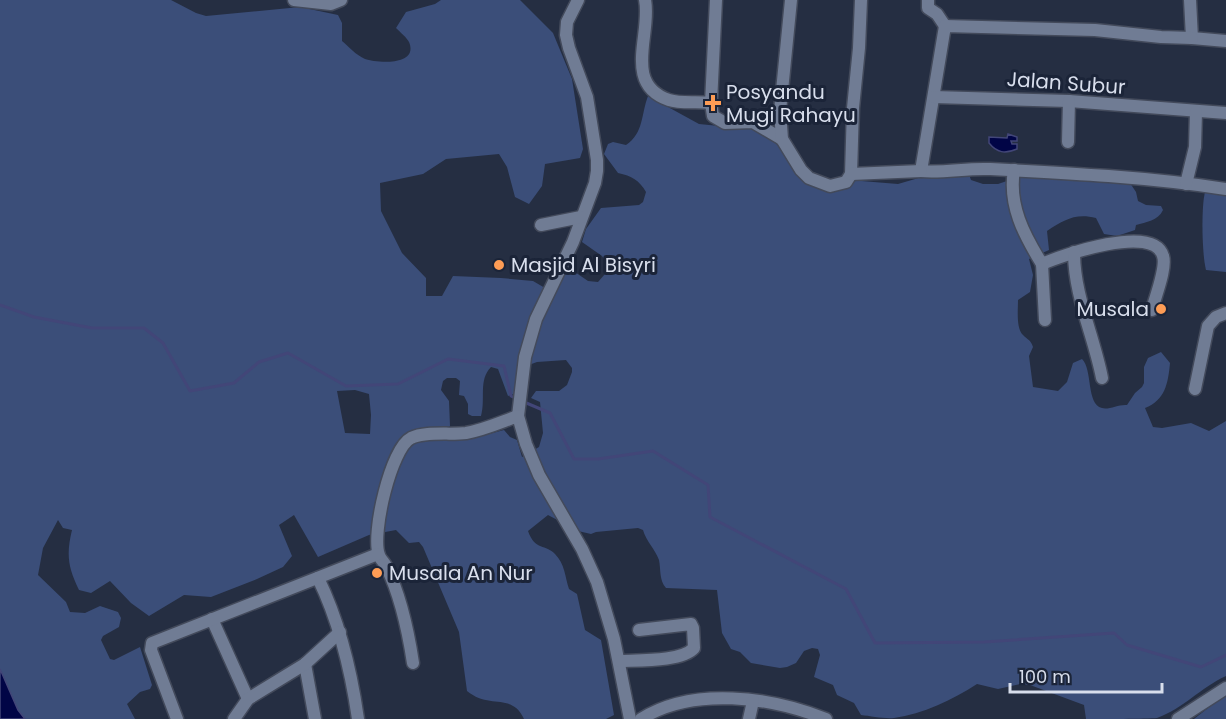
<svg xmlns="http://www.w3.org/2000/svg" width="1226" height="719" viewBox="0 0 1226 719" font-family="Poppins,sans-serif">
	<rect width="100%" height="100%" fill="#252e42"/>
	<!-- green -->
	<g fill="#3b4e79" fill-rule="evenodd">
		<path d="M0 0H171L196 13 206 16 300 7 338 15 342 23V41C349 47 356 55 365 59 377 63 419 66 409 42 407 38 400 32 396 28L406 12 435 4 441 0H520L553 33 572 79 583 149 580 158 545 164 542 186 529 204 515 197 507 167 499 154 446 159 423 174 380 183 381 211 402 253 426 278V296H442L453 276 501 278 533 281 545 288 567 271 572 270 588 281 598 282 605 274 607 264 602 256 582 242 586 229 601 208 639 205 643 202 646 192C639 180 632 176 618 173L604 154 608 144 613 142 626 145C644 133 641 114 648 96L699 124 719 126 739 123 771 137 809 182 837 179 898 184 922 177 939 164 949 166 965 164 971 180 983 184H998L1028 174 1128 180 1136 192 1138 201 1146 205 1161 206 1163 210C1158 221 1146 222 1136 225L1135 230 1117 236 1104 234 1096 218C1075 213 1064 220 1047 231L1049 250 1029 259 1033 275 1030 292 1018 300C1018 310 1016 328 1023 335 1028 340 1031 340 1033 347L1029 356 1033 387 1058 391 1067 382 1073 363 1082 359C1093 370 1086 404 1102 408 1109 410 1119 404 1127 405L1135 393 1142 387 1144 383V367L1148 358 1161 352 1170 363C1168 384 1165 400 1145 408L1153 427 1162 428 1191 423 1209 431 1226 421V676C1200 688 1184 708 1157 718 1147 719 1101 719 1086 719L1084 705 1030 685 1020 684 998 689 977 684C952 700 923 714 894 718 884 719 871 716 861 715L854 703 837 695 833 685 814 677 820 655 818 649 812 648 804 651 796 663 787 667 780 668 751 663 740 652 731 649 722 633 717 590 666 588C659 580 661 570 659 560 655 549 646 541 643 530L638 528 596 532 591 534 578 531 548 515 528 531C535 551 546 544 555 554 565 564 565 577 569 589L577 594 585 630 601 640 614 715 606 719H524C512 692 490 710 467 691L459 632 423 547 419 542 409 543 396 530 369 535 318 557 294 515 279 525 292 556 283 567 257 579 211 597 184 595 149 616 131 603 110 581 91 593 79 590C68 567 66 555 72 530L63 528 58 520 43 548 38 575 66 602 70 612 85 613 100 606 118 612 121 618 119 627 103 636 101 640 110 659 114 660 140 647 152 685 150 689 140 692 127 704 135 719H25L18 710 0 669ZM566 360 572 368V372L567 385 559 391H536L531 398 540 402 543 433 539 447 522 457 517 440 510 437 504 430 469 439H451L446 430 450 426 449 401 441 390 443 381 447 378H456L460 381 459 395 464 396 468 404V414L472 416H481C486 399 478 380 491 367L498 369 508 396 517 393 518 369 537 362ZM355 390 369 394 371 415 370 434 345 433 337 391Z"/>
		<path d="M1205 192 1226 196V272L1206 270C1202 255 1201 208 1205 192Z"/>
		<path d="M1226 695V719H1194L1222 697Z"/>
	</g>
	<!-- water -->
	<g fill="#010546" stroke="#424678" stroke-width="1.5">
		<path d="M1008 134 1017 137V141H1011L1012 144H1017V149C1005 154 997 153 989 143V137L1007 138Z"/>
		<path d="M0 669 18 710 25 719H0Z"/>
	</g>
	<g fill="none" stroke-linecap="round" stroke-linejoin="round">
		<!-- stream -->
		<g stroke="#424678" stroke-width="3">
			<path d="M0 305 34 317 92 328H144L163 343 190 391 234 383 259 362 288 353 346 386 398 384 448 359 504 366 511 396 515 398"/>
			<path d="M524 402 550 413 574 459H598L653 451 708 485 710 517 846 589 875 643 984 642 1114 633 1127 645 1201 667 1226 655"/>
		</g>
		<defs>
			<g id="minor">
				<path d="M294 0 331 4 341 0"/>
				<path d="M578 0 567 22 566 35 569 48 587 97 597 160V171L595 183 573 242 536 319 525 357 518 416 526 444 539 475 582 549 597 582 614 639 630 719"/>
				<path d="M645 0C652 33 622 84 669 100 681 104 698 101 711 103"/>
				<path d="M716 0 711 103 713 116 725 123 753 122 782 139"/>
				<path d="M791 0 780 111 782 139 801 170 809 178 830 186 846 182 851 174 853 108 859 48 861 0"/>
				<path d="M928 0V8L937 14 945 26"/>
				<path d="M1190 0 1192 38 1226 41"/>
				<path d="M1192 38 1161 37 1095 30 945 26 921 171C944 173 966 168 989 169 1068 173 1148 177 1226 189"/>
				<path d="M934 97 1069 101 1226 113"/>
				<path d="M1068 142 1069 101"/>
				<path d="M1014 170C1008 205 1024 235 1042 264 1063 255 1154 223 1163 256 1167 268 1155 297 1152 310"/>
				<path d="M851 174 921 171"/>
				<path d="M1186 184 1195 147 1196 112"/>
				<path d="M541 225 581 217"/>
				<path d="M1074 252C1074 296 1094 336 1102 378"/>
				<path d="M1042 264 1045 320"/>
				<path d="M1195 389 1208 326 1216 317 1226 313"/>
				<path d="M318 578C340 623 351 670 358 719"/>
				<path d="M212 619 248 699"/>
				<path d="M619 661C637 660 682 662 694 648L693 628 691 624 639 630"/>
				<path d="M413 663C408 630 401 596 386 566 384 562 380 559 379 555 371 534 391 448 411 438 426 431 449 435 466 433 484 430 501 422 518 416"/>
				<path d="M305 664 315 719"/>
				<path d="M177 719 151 650 152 643 378 554"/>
				<path d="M234 719 248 699 305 664 340 632"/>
				<path d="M641 719C693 686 771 697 826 719"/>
				<path d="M749 719 753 701"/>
				<path d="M1178 719 1226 688"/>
			</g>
		</defs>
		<!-- minor casing -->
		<use href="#minor" stroke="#434a5b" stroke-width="15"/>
		<!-- minor -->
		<use href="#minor" stroke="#707c94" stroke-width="12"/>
	</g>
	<!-- markers -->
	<g fill="#fd9c55" stroke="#1b2438" stroke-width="2">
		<path d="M710 94h6v6h6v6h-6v6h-6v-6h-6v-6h6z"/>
		<circle cx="499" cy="265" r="6"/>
		<circle cx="1161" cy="309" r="6"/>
		<circle cx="377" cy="573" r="6"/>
	</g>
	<g text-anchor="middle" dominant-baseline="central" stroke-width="6" stroke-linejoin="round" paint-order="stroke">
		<!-- street labels -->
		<g font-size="20" fill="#d8deec" stroke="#1b2438">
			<text transform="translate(1066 83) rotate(4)">Jalan Subur</text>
		</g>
		<!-- poi labels -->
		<g font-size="20" fill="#d8deec" stroke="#1b2438" text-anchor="start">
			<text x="726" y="92">Posyandu<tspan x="726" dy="23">Mugi Rahayu</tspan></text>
			<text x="511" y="265">Masjid Al Bisyri</text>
			<text x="1149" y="309" text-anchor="end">Musala</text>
			<text x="389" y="573">Musala An Nur</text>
		</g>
	</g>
	<!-- scale -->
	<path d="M1010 683v9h152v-9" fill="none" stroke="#d8deec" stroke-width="3"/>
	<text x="1019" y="683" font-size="18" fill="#d8deec" stroke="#1b2438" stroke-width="4.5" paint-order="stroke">100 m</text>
</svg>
